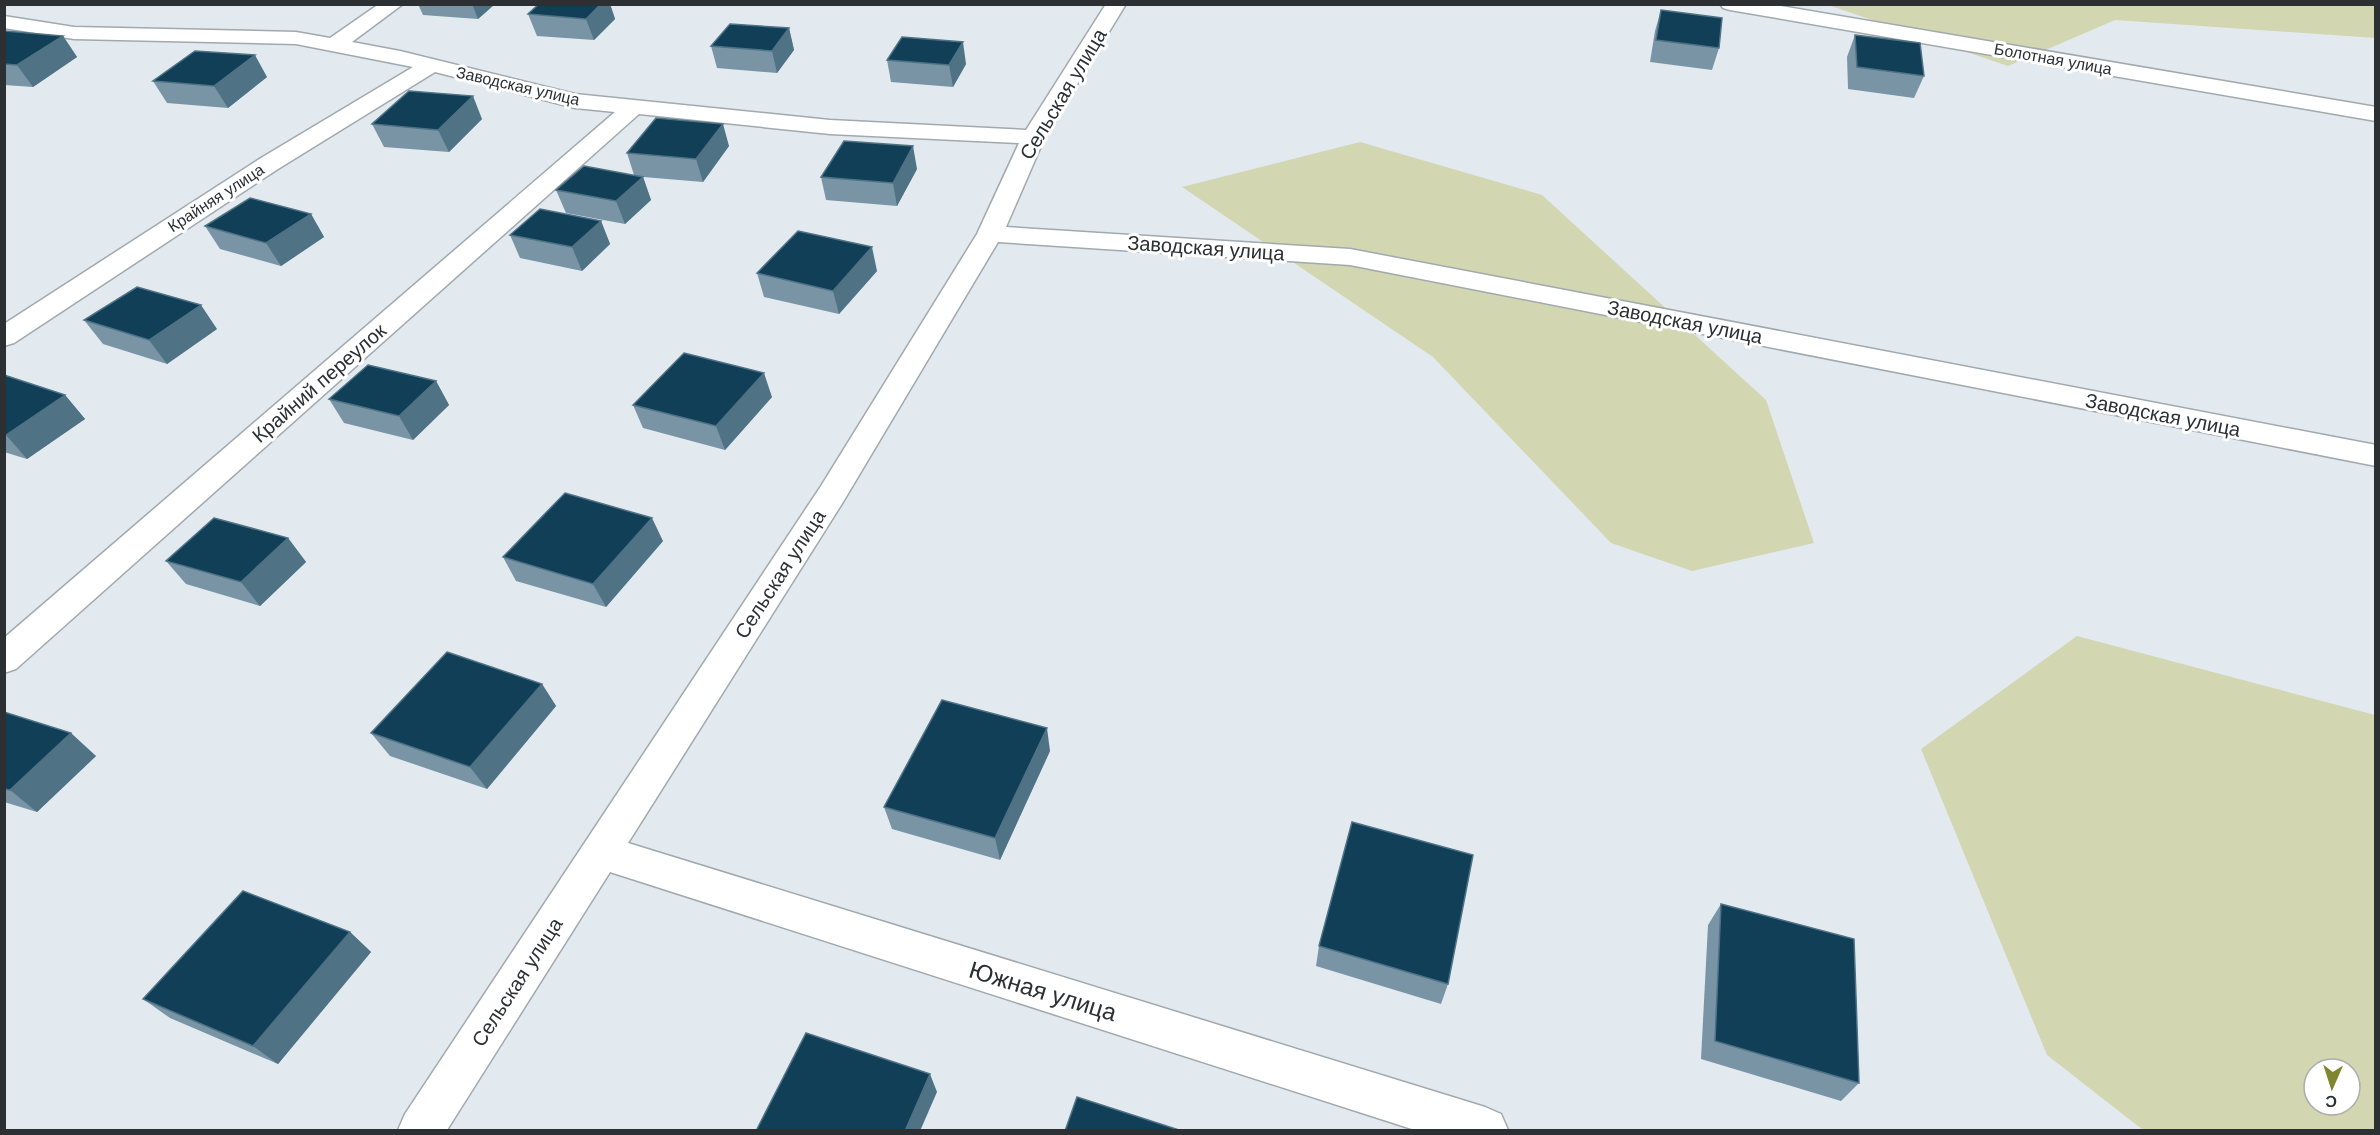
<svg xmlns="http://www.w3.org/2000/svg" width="2380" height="1135" viewBox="0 0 2380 1135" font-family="Arial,sans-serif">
	<rect width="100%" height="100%" fill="#e2eaf0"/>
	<!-- green -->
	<g fill="#d2d6b1" fill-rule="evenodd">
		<path d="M1828 5H2375V38L2115 20 2008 66Z"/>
		<path d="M1360 142 1542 195 1766 400 1814 543 1692 571 1611 543 1433 357 1182 187Z"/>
		<path d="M2077 636 2375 715V1130H2143L2047 1055 1921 749ZM2314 1069H2350V1105H2314Z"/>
	</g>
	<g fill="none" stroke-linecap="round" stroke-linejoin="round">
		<defs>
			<g id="minor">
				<path d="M379 4H403L352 42 400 51 575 94 830 120 1026 130 1106 4H1126L1045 137 1006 227 1350 249 2376 445V466L1350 265 998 242 843 502 628 843 1485 1107 1501 1114 1508 1130H1415L610 872 447 1130H398L405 1114 821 486 977 234 1019 143 830 134 639 114 16 669 4 673V638L615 112 575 108 435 72 278 169 14 343 4 346V324L261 158 413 67 296 44 74 39 4 28V16L74 27 296 32 330 38Z"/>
				<path d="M1720 4H1769L2376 107V121L1730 10 1723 8Z"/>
			</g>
		</defs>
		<!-- minor casing -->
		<use href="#minor" stroke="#a1a9ae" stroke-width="3"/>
		<!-- minor -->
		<use href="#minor" fill="#fff" fill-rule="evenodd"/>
	</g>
	<!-- wall -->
	<g fill="#7994a4">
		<path d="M418 4H495L478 19 423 15Z"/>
		<path d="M539 4H610L615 19 594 40 537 36 528 14Z"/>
		<path d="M1661 10 1719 48 1712 70 1650 62 1655 31Z"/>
		<path d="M789 28 794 50 777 73 717 68 711 46Z"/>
		<path d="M4 32 63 36 77 57 33 87 4 85Z"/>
		<path d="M1855 35 1924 76 1914 98 1848 89 1847 57Z"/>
		<path d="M887 60 966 64 953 87 891 82Z"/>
		<path d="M267 77 228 108 167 103 153 81Z"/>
		<path d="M482 119 449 152 384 147 372 124Z"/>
		<path d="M729 146 703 182 643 177 651 200 625 224 566 213 556 190 634 175 627 153Z"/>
		<path d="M917 169 897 206 826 200 821 177Z"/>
		<path d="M311 214 324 237 281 266 220 249 205 226Z"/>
		<path d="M601 221 610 244 582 271 520 258 510 235Z"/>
		<path d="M877 271 839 314 764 297 757 273Z"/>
		<path d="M84 320 217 329 167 364 103 344Z"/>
		<path d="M4 375 65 395 85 419 27 459 4 452Z"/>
		<path d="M436 381 449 405 413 440 344 423 329 399Z"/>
		<path d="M772 397 725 450 643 428 633 405Z"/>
		<path d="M288 538 306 562 260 606 186 584 166 561Z"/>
		<path d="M663 541 606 607 516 581 503 557Z"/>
		<path d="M542 684 556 706 487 789 390 756 371 733Z"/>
		<path d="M4 712 96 756 37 812 4 802Z"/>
		<path d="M1050 751 1000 860 892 829 884 807Z"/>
		<path d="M1721 904 1859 1083 1841 1101 1701 1059 1708 925Z"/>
		<path d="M350 932 371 952 278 1064 170 1018 143 999Z"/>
		<path d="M1319 946 1448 984 1441 1004 1316 966Z"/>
	</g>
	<!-- shaded-wall -->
	<g fill="#4f7285">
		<path d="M472 4H495L478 19Z"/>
		<path d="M601 4H610L615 19 594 40 586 19Z"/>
		<path d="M789 28 794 50 777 73 772 51Z"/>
		<path d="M63 36 77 57 33 87 17 65Z"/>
		<path d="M963 42 966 64 953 87 949 65Z"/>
		<path d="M255 55 267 77 228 108 214 86Z"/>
		<path d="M473 96 482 119 449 152 438 130Z"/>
		<path d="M723 124 729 146 703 182 696 159Z"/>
		<path d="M913 146 917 169 897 206 893 183Z"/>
		<path d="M643 177 651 200 625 224 616 201Z"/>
		<path d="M311 214 324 237 281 266 266 243Z"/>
		<path d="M601 221 610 244 582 271 572 247Z"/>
		<path d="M872 247 877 271 839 314 833 291Z"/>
		<path d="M201 305 217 329 167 364 149 340Z"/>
		<path d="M764 373 772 397 725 450 716 426Z"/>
		<path d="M436 381 449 405 413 440 399 416Z"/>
		<path d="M65 395 85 419 27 459 6 435Z"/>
		<path d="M652 518 663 541 606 607 593 584Z"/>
		<path d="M288 538 306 562 260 606 241 582Z"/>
		<path d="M542 684 556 706 487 789 470 767Z"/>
		<path d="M1047 728 1050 751 1000 860 995 838Z"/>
		<path d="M71 733 96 756 37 812 10 790Z"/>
		<path d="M350 932 371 952 278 1064 253 1046Z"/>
		<path d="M930 1074 937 1092 920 1131H905Z"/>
	</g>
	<!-- building -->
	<g fill="#103f57" stroke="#4f7285" stroke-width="1.5">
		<path d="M539 4H601L586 19 528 14Z"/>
		<path d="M1661 10 1722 18 1719 48 1656 40Z"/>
		<path d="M730 24 789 28 772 51 711 46Z"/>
		<path d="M5 31 63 36 17 65 4 64V32Z"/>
		<path d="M1855 35 1920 43 1924 76 1857 67Z"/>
		<path d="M902 37 963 42 949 65 887 60Z"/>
		<path d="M195 51 255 55 214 86 153 81Z"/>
		<path d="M409 91 473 96 438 130 372 124Z"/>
		<path d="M656 118 723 124 696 159 627 153Z"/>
		<path d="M844 141 913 146 893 183 821 177Z"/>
		<path d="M584 166 643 177 616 201 556 190Z"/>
		<path d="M250 198 311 214 266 243 205 226Z"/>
		<path d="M540 209 601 221 572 247 510 235Z"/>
		<path d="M798 231 872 247 833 291 757 273Z"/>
		<path d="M137 287 201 305 149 340 84 320Z"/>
		<path d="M684 353 764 373 716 426 633 405Z"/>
		<path d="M368 365 436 381 399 416 329 399Z"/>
		<path d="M4 375 65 395 6 435H4Z"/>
		<path d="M565 493 652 518 593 584 503 557Z"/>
		<path d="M214 518 288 538 241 582 166 561Z"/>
		<path d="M447 652 542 684 470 767 371 733Z"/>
		<path d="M942 700 1047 728 995 838 884 807Z"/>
		<path d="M4 712 71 733 10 790 4 789Z"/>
		<path d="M1352 822 1473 855 1448 984 1319 946Z"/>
		<path d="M243 891 350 932 253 1046 143 999Z"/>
		<path d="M1721 904 1854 939 1859 1083 1715 1041Z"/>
		<path d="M806 1033 930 1074 905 1131H756Z"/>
		<path d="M1077 1097 1182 1131H1065Z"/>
	</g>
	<g text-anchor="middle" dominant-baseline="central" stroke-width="6" stroke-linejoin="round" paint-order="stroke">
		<!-- far-street labels -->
		<g font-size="16" fill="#2c3032" stroke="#fff">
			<text transform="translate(2053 59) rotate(10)">Болотная улица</text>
			<text transform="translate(518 86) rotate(13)">Заводская улица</text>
			<text transform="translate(216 198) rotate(-33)">Крайняя улица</text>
		</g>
		<!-- street labels -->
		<g font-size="20" fill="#2c3032" stroke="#fff">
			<text transform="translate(1063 94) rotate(-59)">Сельская улица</text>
			<text transform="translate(1206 248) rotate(4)">Заводская улица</text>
			<text transform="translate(1685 322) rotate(11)">Заводская улица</text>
			<text transform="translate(319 383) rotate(-41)">Крайний переулок</text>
			<text transform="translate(2163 415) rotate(11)">Заводская улица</text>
			<text transform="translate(780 574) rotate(-57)">Сельская улица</text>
			<text transform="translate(517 982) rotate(-57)">Сельская улица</text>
		</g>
		<!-- near-street labels -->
		<g font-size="24" fill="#2c3032" stroke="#fff">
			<text transform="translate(1043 991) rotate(17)">Южная улица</text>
		</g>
	</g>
	<!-- border -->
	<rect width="2380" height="1135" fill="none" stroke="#2c3032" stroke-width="12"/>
	<!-- north arrow -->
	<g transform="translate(2332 1087) rotate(183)"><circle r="28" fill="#ffffff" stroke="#abacad" stroke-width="1.5"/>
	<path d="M0-4.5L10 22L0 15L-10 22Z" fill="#808530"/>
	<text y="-9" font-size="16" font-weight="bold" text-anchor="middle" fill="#2c3032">С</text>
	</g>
</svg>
